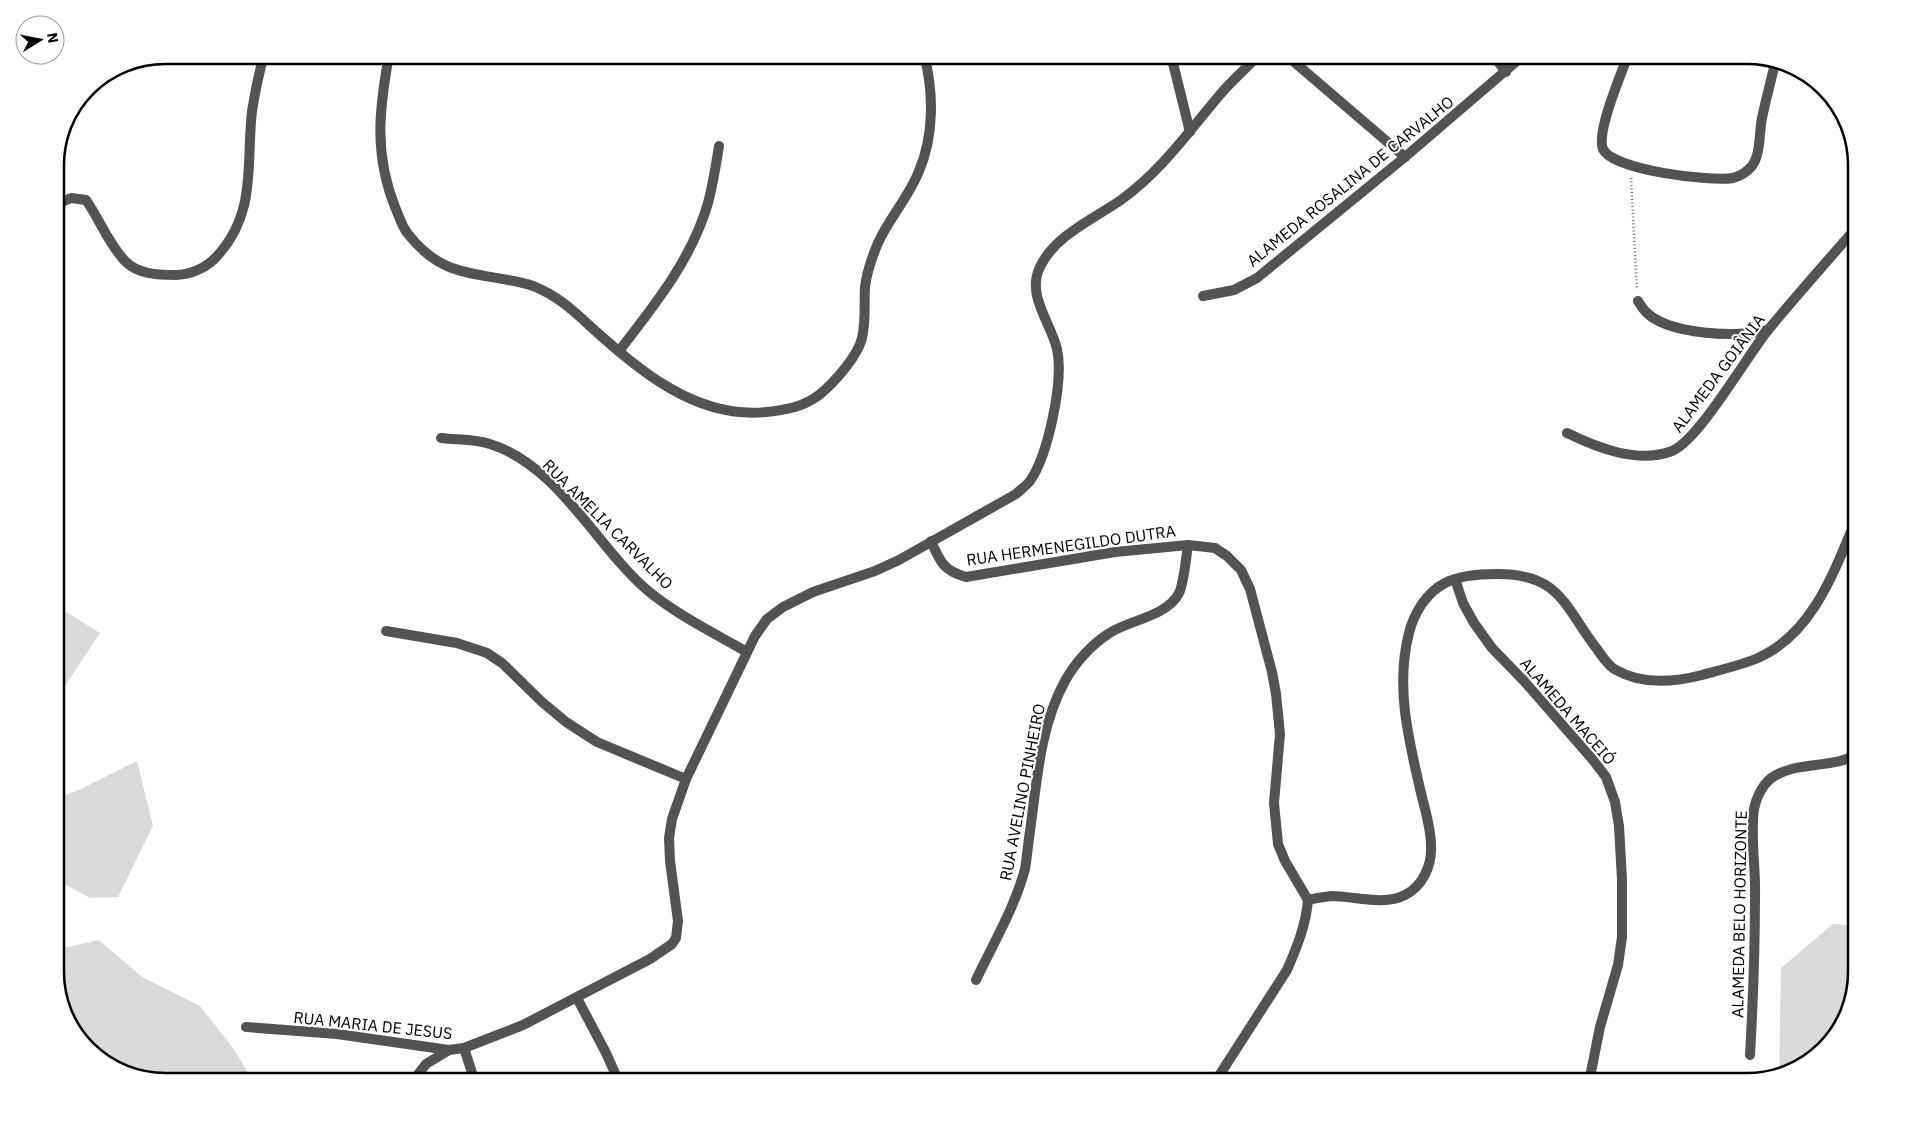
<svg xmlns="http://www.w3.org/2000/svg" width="1912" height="1137" viewBox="0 0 1912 1137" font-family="'IBM Plex Sans',sans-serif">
	<rect width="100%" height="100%" fill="#fff"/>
	<!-- green -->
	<g fill="#dadada">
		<path d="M55 605 100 633 55 701Z"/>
		<path d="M137 761 153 826 118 897 90 898 55 879V798L77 791Z"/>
		<path d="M1833 924 1857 926V973L1842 1027 1802 1067 1779 1073 1781 968Z"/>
		<path d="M99 940 142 977 200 1006 233 1048 254 1082H165L110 1067 70 1027 55 979V950Z"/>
	</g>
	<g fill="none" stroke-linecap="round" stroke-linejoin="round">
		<!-- path -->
		<path stroke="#757575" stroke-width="2.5" stroke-dasharray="1 2.5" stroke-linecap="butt" d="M1631 178 1637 290"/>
		<!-- street -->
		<g stroke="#535353" stroke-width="10">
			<path d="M389 55C379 110 374 154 395 207 399 216 402 227 408 234 438 272 464 272 508 280 520 282 531 284 542 290 561 299 576 313 591 327 640 371 696 419 766 412 786 410 803 407 819 395 833 384 858 356 862 338 866 322 864 304 865 287 867 271 872 257 878 243 889 218 909 197 919 171 934 136 934 92 924 55"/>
			<path d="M1171 55 1190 132"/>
			<path d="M1286 55 1405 157"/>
			<path d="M1493 55 1506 72"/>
			<path d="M1628 55C1621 75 1596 132 1603 149 1612 170 1711 182 1733 178 1740 176 1747 172 1752 166 1761 154 1759 132 1762 118 1766 99 1771 81 1775 63"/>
			<path d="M55 205 71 198 86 200C100 220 108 243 125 261 137 274 158 275 175 275 191 275 208 267 218 255 257 212 246 163 252 111 255 92 259 73 264 55"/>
			<path d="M1203 296 1234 290 1257 278 1405 157 1524 55"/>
			<path d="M1638 301C1640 304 1642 308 1645 311 1667 335 1738 338 1768 330"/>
			<path d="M619 351C654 306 692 259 708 203 713 184 716 165 719 146"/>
			<path d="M1567 433C1598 448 1638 464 1672 451 1699 440 1747 356 1768 330 1797 295 1827 261 1857 227"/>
			<path d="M441 438C457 440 475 439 490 444 558 465 596 546 647 590 677 615 714 633 747 652"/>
			<path d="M931 541C940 562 944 571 966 577L1115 552 1188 545 1215 548 1227 556 1241 570 1250 589 1272 672 1276 694 1280 734 1274 803 1278 844 1285 861 1308 900"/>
			<path d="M1455 579 1463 603 1474 623 1492 648 1524 681 1593 760 1606 777 1615 802 1619 826 1622 880V937L1618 965 1600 1027 1589 1082"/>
			<path d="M386 631 457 643 487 653 502 663 542 702 566 722 597 742 686 779"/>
			<path d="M1308 900C1315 898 1324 897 1332 896 1354 896 1384 906 1405 895 1423 886 1432 865 1431 846 1431 828 1425 810 1421 793 1409 741 1395 687 1409 633 1414 613 1426 593 1445 583 1460 575 1481 574 1498 574 1560 574 1564 606 1597 649 1602 656 1608 666 1616 670 1642 685 1675 682 1702 675 1720 670 1741 665 1758 658 1814 633 1835 569 1857 517"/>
			<path d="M976 980C993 944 1015 907 1025 869 1027 857 1028 844 1030 831 1037 781 1040 726 1065 681 1075 663 1091 645 1108 634 1128 620 1167 617 1179 593 1184 583 1186 557 1188 545"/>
			<path d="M577 998 606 1053 619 1082"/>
			<path d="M246 1027 337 1034 449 1050 464 1048 523 1025 650 959 672 944 676 938 678 921 670 861 669 838 672 819 686 779 755 636 767 619 783 607 813 592 875 571 899 560 1016 494C1020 490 1026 486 1030 481 1048 455 1064 381 1057 349 1051 323 1026 295 1040 267 1054 236 1095 218 1121 200 1163 170 1191 128 1224 90 1235 78 1248 66 1259 55"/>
			<path d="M464 1048 475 1082"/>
			<path d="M1750 1055C1753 1002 1755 949 1755 896 1756 867 1750 837 1754 809 1756 798 1762 786 1770 779 1795 760 1831 770 1857 754"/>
			<path d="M412 1082 426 1064 449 1050"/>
			<path d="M1215 1082 1287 970C1297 947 1306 925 1308 900"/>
		</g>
	</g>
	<g text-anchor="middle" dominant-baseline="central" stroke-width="4" stroke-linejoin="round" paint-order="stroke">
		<!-- street labels -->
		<g font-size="16" fill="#000" stroke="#fff">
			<text transform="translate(1350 181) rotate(-39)">ALAMEDA ROSALINA DE CARVALHO</text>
			<text transform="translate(1718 373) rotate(-53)">ALAMEDA GOIÂNIA</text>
			<text transform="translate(608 524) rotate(45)">RUA AMELIA CARVALHO</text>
			<text transform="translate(1071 545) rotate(-8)">RUA HERMENEGILDO DUTRA</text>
			<text transform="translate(1568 711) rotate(49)">ALAMEDA MACEIÓ</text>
			<text transform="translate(1022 792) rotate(-79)">RUA AVELINO PINHEIRO</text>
			<text transform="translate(1739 914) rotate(-89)">ALAMEDA BELO HORIZONTE</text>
			<text transform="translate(373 1025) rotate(6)">RUA MARIA DE JESUS</text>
		</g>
	</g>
	<!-- crop -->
	<path d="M0 0H1912V1137H0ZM165 64H1747A101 101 0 0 1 1848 165V972A101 101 0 0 1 1747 1073H165A101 101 0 0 1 64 972V165A101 101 0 0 1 165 64Z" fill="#fff" fill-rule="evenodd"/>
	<path fill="none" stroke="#000" stroke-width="2.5" d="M165 64H1747A101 101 0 0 1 1848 165V972A101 101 0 0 1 1747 1073H165A101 101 0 0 1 64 972V165A101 101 0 0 1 165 64Z"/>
	<!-- north arrow -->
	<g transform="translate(40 40) rotate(80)"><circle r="24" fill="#ffffff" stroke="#999999"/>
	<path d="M0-4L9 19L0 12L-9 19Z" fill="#000000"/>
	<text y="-8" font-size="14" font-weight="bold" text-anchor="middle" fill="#000000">N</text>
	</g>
</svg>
